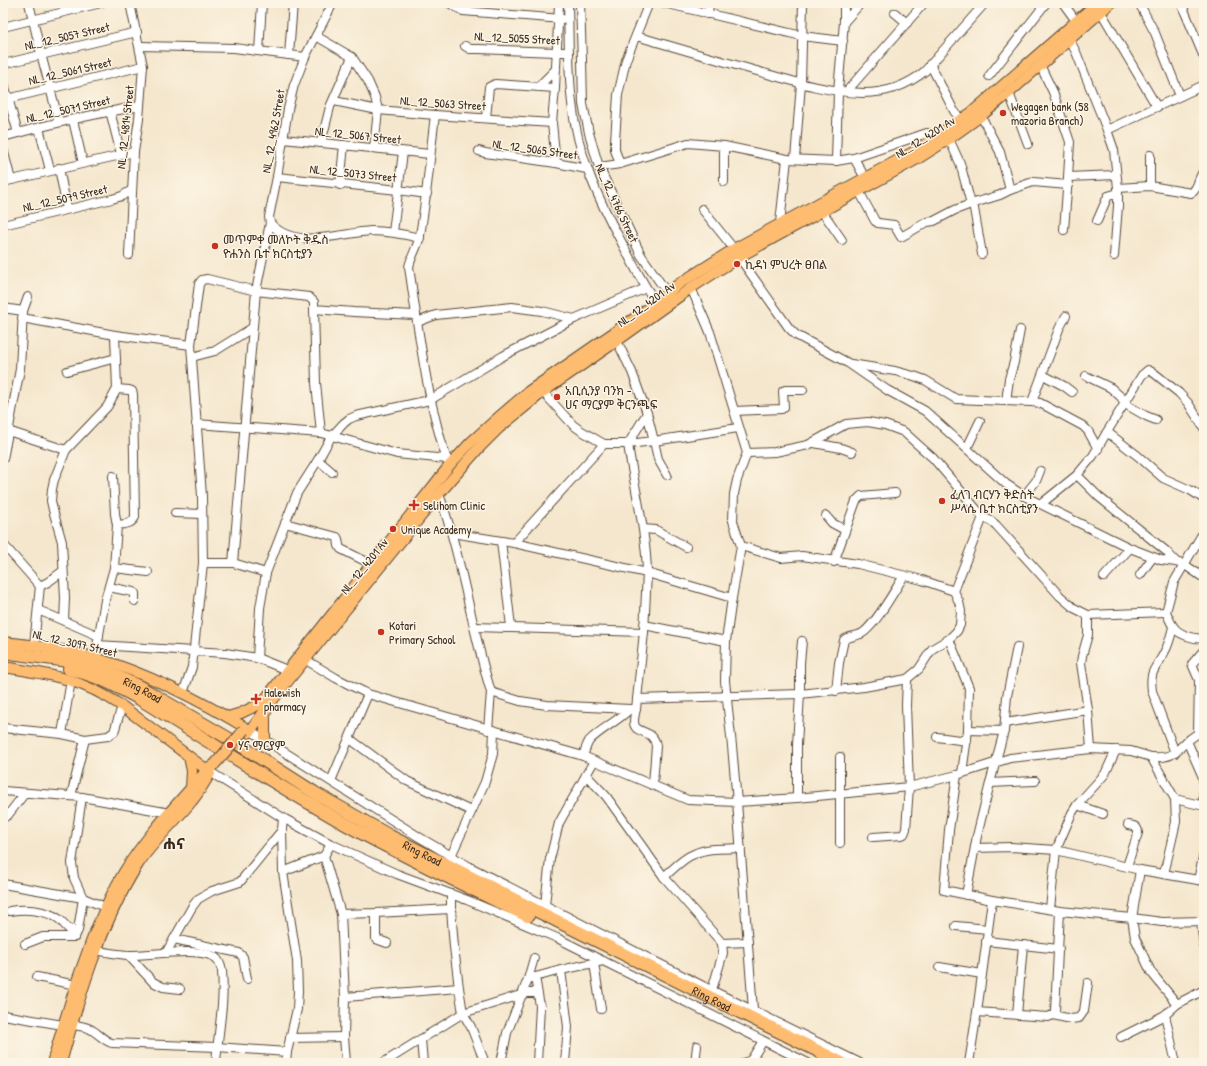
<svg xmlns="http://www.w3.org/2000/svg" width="1207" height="1066" viewBox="0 0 1207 1066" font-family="'Patrick Hand','Noto Sans Ethiopic',sans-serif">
	<rect width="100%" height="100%" fill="#fcf5e5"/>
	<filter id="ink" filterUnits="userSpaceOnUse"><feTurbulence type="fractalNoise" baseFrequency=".025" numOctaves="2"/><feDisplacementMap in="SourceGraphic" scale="8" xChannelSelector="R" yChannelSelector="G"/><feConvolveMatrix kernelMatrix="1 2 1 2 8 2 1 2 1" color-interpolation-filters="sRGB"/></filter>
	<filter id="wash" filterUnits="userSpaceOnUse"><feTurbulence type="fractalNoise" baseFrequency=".012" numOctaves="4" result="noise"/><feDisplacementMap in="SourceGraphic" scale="16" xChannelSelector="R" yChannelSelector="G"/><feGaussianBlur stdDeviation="0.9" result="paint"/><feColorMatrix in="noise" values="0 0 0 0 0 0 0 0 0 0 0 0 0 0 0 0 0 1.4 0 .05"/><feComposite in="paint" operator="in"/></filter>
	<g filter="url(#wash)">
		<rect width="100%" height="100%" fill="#f5e7ce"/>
	</g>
	<g filter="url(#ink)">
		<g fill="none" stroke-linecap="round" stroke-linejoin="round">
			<defs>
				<g id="minor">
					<path d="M29 3 41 54 59 122"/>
					<path d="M449 3 463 11 562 19"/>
					<path d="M568 3C569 36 568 70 572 103 577 154 599 201 623 245 634 266 644 287 658 305"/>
					<path d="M580 3 582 60 583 104 589 133 599 167 641 255 670 297"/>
					<path d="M664 3 802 36 843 41"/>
					<path d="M1063 3 1079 25"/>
					<path d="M1139 3 1155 33 1180 96"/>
					<path d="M1181 3 1204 57"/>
					<path d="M1101 12 1157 107"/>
					<path d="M895 13 907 23"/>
					<path d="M707 14 710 3"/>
					<path d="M844 22 861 3"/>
					<path d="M3 27 101 3"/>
					<path d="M316 36 352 57 368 81 375 97 378 110 374 148"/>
					<path d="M636 36C675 47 714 59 753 70 789 80 825 92 863 93 886 93 908 85 925 71L985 3"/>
					<path d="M1069 39 1076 52 1107 130 1114 150 1118 188V206L1114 256"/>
					<path d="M140 46 234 48 305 57"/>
					<path d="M465 46 470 49H479L556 52H569"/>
					<path d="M259 51 262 3"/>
					<path d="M289 55 293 3"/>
					<path d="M3 64 137 32"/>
					<path d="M930 64 954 111 961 120"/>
					<path d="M1040 65 1053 92 1070 142 1068 177 1064 230"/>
					<path d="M989 76 1046 3"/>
					<path d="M3 80 18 133"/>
					<path d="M538 87 556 69"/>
					<path d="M847 91 924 3"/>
					<path d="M1009 93 1028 144"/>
					<path d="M3 100 143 66"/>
					<path d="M334 101 378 110 435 115 552 123"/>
					<path d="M110 111 121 154"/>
					<path d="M435 115C430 155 427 196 420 235 418 247 411 256 409 267 419 334 427 402 449 466"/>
					<path d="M981 116 1000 152 1010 190 1033 182 1068 185"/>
					<path d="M486 118 489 87 495 84 555 88"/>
					<path d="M73 120 83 163"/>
					<path d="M39 128 50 170"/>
					<path d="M1107 130 1204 85"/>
					<path d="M3 137C48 124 94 114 140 106"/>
					<path d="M283 139 430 154"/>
					<path d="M949 139 960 163 971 204"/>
					<path d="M321 143 330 107 352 57"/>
					<path d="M3 149 11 180"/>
					<path d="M479 151 485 153 556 163 587 169"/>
					<path d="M854 158 865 178"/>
					<path d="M795 159 801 84 803 3"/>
					<path d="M836 161 838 91 844 22V3"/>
					<path d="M556 163 552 123 555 88 559 3"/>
					<path d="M620 164 615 150V141L618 95 626 60 649 3"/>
					<path d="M599 167 620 164 688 143 724 146 787 159 836 161 854 158 921 135 927 133 937 136"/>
					<path d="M59 168 67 209"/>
					<path d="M277 177 398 190 427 194"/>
					<path d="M1068 177 1116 175"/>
					<path d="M3 182 134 152"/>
					<path d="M724 182V146"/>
					<path d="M340 185 344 145"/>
					<path d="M1150 186V155"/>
					<path d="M1118 188 1150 186 1191 193C1199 189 1198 176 1204 171"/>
					<path d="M859 191 875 221 878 223 894 225 901 237 927 222 934 221 955 210 971 204 1000 195 1010 190"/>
					<path d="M973 203 982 254"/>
					<path d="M702 209 734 249"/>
					<path d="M822 211 842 240"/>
					<path d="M1097 221 1108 196 1118 193"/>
					<path d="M270 223C295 251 340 233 371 231 388 231 403 234 420 238"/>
					<path d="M780 223 787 159"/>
					<path d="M3 225 112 199 122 196 132 190"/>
					<path d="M393 232 403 152"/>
					<path d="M129 255 134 152 139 119 143 66 130 3"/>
					<path d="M739 257 789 328 796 335 848 363 887 390 925 411 1006 484 1024 496 1130 548 1161 560 1176 562 1185 565 1204 578"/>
					<path d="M3 308 23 311 20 369 3 459"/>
					<path d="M314 309 316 383 321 433"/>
					<path d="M23 311 28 297"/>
					<path d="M22 318 115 335 191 345"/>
					<path d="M417 322 436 315 445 314 512 307 542 311 574 319 646 288"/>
					<path d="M617 341 632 372 647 413 628 444"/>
					<path d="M192 357 215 351 252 328"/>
					<path d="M851 364 895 371 914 376 925 380 956 399 1032 402 1040 403 1083 426 1088 431 1098 449"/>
					<path d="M67 371 116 358"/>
					<path d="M1043 375 1064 386 1072 392"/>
					<path d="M1086 376 1111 388 1121 397 1125 404 1146 416 1156 420"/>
					<path d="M543 392 573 425 580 430 604 444H628C634 487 646 529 647 573L732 598 726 641 725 681 732 746 737 802 797 798 909 787 957 775 1010 758 1091 749 1131 751 1151 757 1175 799 1204 806"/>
					<path d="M1006 401 1009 379 1014 362 1020 330"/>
					<path d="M1032 402 1059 329 1066 316"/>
					<path d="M734 411 782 409 784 407 783 391 785 390H803"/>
					<path d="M3 413 11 417"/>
					<path d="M647 413 654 441 738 428"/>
					<path d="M196 424 321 433 397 454 447 459"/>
					<path d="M8 431 66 450"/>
					<path d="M1107 432 1142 375 1148 370 1154 373 1179 393 1188 403 1204 428"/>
					<path d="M814 443 841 448 852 452"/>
					<path d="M628 444 654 441 658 459 667 475"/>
					<path d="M967 448 980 421"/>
					<path d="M747 453 775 452 808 445 846 424 868 422 885 425 904 432 916 443 933 458 983 517"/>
					<path d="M318 460 332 472"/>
					<path d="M1077 475 1093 456 1107 432 1138 456 1163 478 1190 490 1204 499"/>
					<path d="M113 476 115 514 117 525"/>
					<path d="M439 494C462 558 471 627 491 692L520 701 547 705 630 709"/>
					<path d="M1024 496 1036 481 1040 471"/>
					<path d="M1041 504 1077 475 1099 497 1166 551 1176 562"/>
					<path d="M175 513 202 514"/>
					<path d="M826 516 832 523 845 530"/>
					<path d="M285 523 337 537C340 541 337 545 341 549L371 564"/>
					<path d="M643 529 656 530 686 547"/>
					<path d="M452 533 514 543 647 573 644 632 636 709H630C618 721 599 730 589 741 586 746 585 751 583 756"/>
					<path d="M501 541 511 627"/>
					<path d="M514 543 604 444"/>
					<path d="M3 544 40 586"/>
					<path d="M834 562 856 501 861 496 895 493"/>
					<path d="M203 563H233L266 573"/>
					<path d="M233 563 256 291 270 223 269 217 277 177 288 109 294 85 305 57 333 3"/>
					<path d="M114 568 148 572"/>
					<path d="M1140 575 1153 557"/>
					<path d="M1104 577 1130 548"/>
					<path d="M40 586 48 582 63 571"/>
					<path d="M109 587 133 592 135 593V601"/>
					<path d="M954 591 983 517 991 521 996 525 1060 596 1074 608 1088 615"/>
					<path d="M732 598 741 546"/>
					<path d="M38 610 64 621"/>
					<path d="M1166 612C1168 616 1170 622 1173 626 1178 635 1194 639 1204 639"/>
					<path d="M644 625 726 641"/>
					<path d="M475 627 644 632"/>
					<path d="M1173 627C1171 635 1169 644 1165 651 1157 669 1149 668 1152 691L1175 753"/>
					<path d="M99 636 64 621 65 598 62 542 53 510 51 501 52 489 54 480 66 450 107 407 117 389 115 335"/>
					<path d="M949 639 969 688 968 730 962 773"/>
					<path d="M34 645 40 586"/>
					<path d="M98 645 225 653 257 658 287 670"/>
					<path d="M95 658 105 600 114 568 117 525C125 524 132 524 135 517L133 394 132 391 129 390 117 389"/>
					<path d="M257 658 260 608 266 573 297 493 318 460 331 437 344 423 349 419 356 416 430 400 503 356 574 319"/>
					<path d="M306 660 336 678 368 694 583 756 688 800 737 802 753 1010"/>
					<path d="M836 691 839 663 844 640C850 635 858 637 864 632 878 621 894 591 904 576"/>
					<path d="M183 693 192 667 203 563 202 496 191 345 199 284 202 280 207 279 256 291 309 297 314 302V309L354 312 415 315"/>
					<path d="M637 699 800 694 864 687 907 679 919 669 932 649 949 639 957 631 960 625 961 611 959 602 954 591 922 580 858 564 802 556 781 558 741 546 733 521 734 494 737 480 747 453 710 332 691 288"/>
					<path d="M636 709C635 713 634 717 634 722 634 735 654 728 656 746L653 784"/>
					<path d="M1088 710 1081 663 1082 656 1088 635V615L1166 612 1174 582 1204 531"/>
					<path d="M1005 723 1088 710 1091 749"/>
					<path d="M3 728 62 734 85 739 108 736 114 732 122 706"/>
					<path d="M1204 729 1187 741 1202 775 1204 783"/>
					<path d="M488 730 491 692"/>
					<path d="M968 730 1004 731"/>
					<path d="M251 731 419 837 470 867 705 987 860 1063"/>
					<path d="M1198 732 1199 680 1192 664 1204 650"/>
					<path d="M62 734 71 680"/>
					<path d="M937 737 967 741"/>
					<path d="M350 739 407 781 471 811"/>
					<path d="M1151 757C1171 758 1173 755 1187 741"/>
					<path d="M207 770 283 818 331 844 397 874 467 900 557 938 808 1063"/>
					<path d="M586 775 606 796 664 877 722 943 723 953 712 990"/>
					<path d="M957 775 949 830 944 890 992 900 1060 911 1132 918 1135 938 1151 972 1177 1004 1165 1015 1121 1037"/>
					<path d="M331 781 368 694"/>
					<path d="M990 783 1035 781"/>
					<path d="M3 791 82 797 170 813"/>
					<path d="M71 796 85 739"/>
					<path d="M82 797 72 863 74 878 83 898 105 907"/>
					<path d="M797 798V745L800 694V663L802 641"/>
					<path d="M1077 805 1103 814"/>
					<path d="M1203 805 1204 787"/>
					<path d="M3 818 8 815 25 793"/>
					<path d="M283 818 282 830 283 872 297 961 298 991 297 1009 287 1052 286 1063"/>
					<path d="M873 837 902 835 904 834 906 829 909 787 906 705 907 679"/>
					<path d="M840 843V757"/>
					<path d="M331 844 324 856 341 914 345 997 344 1037 346 1063"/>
					<path d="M975 848 1011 847 1056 850 1140 870 1132 918 1162 922 1204 921"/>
					<path d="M451 856 485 782 493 754 494 731"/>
					<path d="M1127 866 1138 833C1138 826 1134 826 1128 825"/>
					<path d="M1140 870 1204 881"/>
					<path d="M283 872 324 856"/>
					<path d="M1164 874 1176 822 1175 799"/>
					<path d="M664 877C673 869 683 858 694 854 708 847 726 849 741 848"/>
					<path d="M1198 880 1204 853"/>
					<path d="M3 884 83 898 78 930 75 937H43L25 944"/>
					<path d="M451 894V909L454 947 459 988 463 1013 471 1027 485 1063"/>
					<path d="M966 895 977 836 990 783 1004 731 1007 696 1017 647"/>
					<path d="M545 905 550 859 559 823 594 761"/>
					<path d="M1050 909 1056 850 1072 813 1077 805 1105 774 1116 750"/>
					<path d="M10 911C25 908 46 910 59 919 63 922 66 927 70 930H78"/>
					<path d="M376 913V939L387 943"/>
					<path d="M341 914 376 913 451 909"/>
					<path d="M1201 922 1204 946"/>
					<path d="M956 926 988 929"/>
					<path d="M174 939 239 953 243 957 247 979"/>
					<path d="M986 941 1059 949"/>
					<path d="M722 943 748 942"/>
					<path d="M97 950C107 953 117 954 127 955 148 956 200 946 216 958 220 961 221 967 222 971 225 1002 218 1032 216 1063"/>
					<path d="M166 953 192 907 198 899 212 891 240 882 282 830"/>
					<path d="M128 955 153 982 163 987 180 989"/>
					<path d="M594 963 601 1009"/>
					<path d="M939 967 982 974"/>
					<path d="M561 970 568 1027 565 1063"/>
					<path d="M37 977 76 985"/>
					<path d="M535 977 540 1006 537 1063"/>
					<path d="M528 979 534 958"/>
					<path d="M345 997 459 988"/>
					<path d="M1177 1004 1204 990"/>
					<path d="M977 1012 1048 1017 1053 1015 1055 1011 1060 911"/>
					<path d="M3 1015 63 1025"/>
					<path d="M1017 1015 1023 945"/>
					<path d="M1053 1015 1071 1019 1079 1018 1084 1011 1088 983"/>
					<path d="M1165 1015 1176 1063"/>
					<path d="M72 1025C79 1026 86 1026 92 1030 99 1034 104 1041 112 1043L217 1047 287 1052"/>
					<path d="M290 1038 344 1037"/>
					<path d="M421 1039 423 1063"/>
					<path d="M383 1063 463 1013 527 993H537"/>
					<path d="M501 1063 507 1033 528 979 561 970 603 961"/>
					<path d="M695 1063 697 1046"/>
					<path d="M744 1063 751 1060 763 1041"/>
					<path d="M969 1063 977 1012 992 900"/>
				</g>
				<g id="major">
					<path d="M3 642C34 645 66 649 96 658 151 675 202 701 251 731"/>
					<path d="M3 667C50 674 82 679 122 706L207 770"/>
					<path d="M262 703 449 466 470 443 501 415 529 391 642 313 680 283 734 249 913 152 971 113 1097 3"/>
					<path d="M228 717 241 713 262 703"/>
					<path d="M249 733 267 707 439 494 478 449 499 428 543 392 617 341 691 288 739 257 919 158 949 139 981 116 1009 93 1111 3"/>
					<path d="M265 740V716L267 708"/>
					<path d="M189 757 192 771 191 788"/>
					<path d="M52 1063C60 1036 68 1009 77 981 90 944 103 907 124 872 147 835 178 803 207 770L215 764"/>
					<path d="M61 1063C80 995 100 926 137 866 152 842 174 823 192 801 199 793 204 783 210 774"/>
				</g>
				<g id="highway">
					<path id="s1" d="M3 652 75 662 94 667 114 675 140 687 240 745 315 793 390 836 539 912 842 1063"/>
					<path d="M69 669C94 674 116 686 138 698 214 744 289 794 367 836 420 864 474 890 528 916"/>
				</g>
			</defs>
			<!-- minor casing -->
			<use href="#minor" stroke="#574638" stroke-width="10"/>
			<!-- major casing -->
			<use href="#major" stroke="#574638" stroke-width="12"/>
			<!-- highway casing -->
			<use href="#highway" stroke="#574638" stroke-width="14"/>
			<!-- minor -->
			<use href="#minor" stroke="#fff" stroke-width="8"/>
			<!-- major -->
			<use href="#major" stroke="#fdbc6f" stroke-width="10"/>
			<!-- highway -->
			<use href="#highway" stroke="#fdbc6f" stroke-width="12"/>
			<defs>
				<path id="major-bridge" d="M215 764 244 730"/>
			</defs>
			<!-- major-bridge casing -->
			<use href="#major-bridge" stroke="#574638" stroke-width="12" stroke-linecap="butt"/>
			<!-- major-bridge -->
			<use href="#major-bridge" stroke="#fdbc6f" stroke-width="10"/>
		</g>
	</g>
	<!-- markers -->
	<g fill="#c8321e" stroke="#fcf5e5" stroke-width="1.5">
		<circle cx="1003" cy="113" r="4"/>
		<circle cx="215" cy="246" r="4"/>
		<circle cx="737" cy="264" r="4"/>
		<circle cx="557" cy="397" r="4"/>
		<circle cx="942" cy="501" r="4"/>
		<path d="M412 499h4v4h4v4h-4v4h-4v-4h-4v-4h4z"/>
		<circle cx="393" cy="529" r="4"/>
		<circle cx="381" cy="632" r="4"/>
		<path d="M254 693h4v4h4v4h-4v4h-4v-4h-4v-4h4z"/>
		<circle cx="230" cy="745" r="4"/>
	</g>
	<g text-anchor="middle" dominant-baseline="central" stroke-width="3" stroke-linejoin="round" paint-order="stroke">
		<!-- street labels -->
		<g font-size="12" fill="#3b2a1e" stroke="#fcf5e5">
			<text transform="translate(67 36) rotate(-13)">NL_12_5057 Street</text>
			<text transform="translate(517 38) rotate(3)">NL_12_5055 Street</text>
			<text transform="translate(70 71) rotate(-13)">NL_12_5061 Street</text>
			<text transform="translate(443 103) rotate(4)">NL_12_5063 Street</text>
			<text transform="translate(68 109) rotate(-13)">NL_12_5071 Street</text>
			<text transform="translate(125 127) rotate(-84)">NL_12_4814 Street</text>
			<text transform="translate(273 131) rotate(-80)">NL_12_4962 Street</text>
			<text transform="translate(358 135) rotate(6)">NL_12_5067 Street</text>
			<text transform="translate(925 137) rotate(-32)">NL_12_4201 Av</text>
			<text transform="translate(535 149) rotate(8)">NL_12_5065 Street</text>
			<text transform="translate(353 173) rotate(6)">NL_12_5073 Street</text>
			<text transform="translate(65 198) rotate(-13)">NL_12_5079 Street</text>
			<text transform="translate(617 203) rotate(65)">NL_12_4766 Street</text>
			<text transform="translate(646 304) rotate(-36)">NL_12_4201 Av</text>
			<text transform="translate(364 566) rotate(-51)">NL_12_4201 Av</text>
			<text transform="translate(75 643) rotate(13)">NL_12_3097 Street</text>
			<text stroke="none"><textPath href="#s1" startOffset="146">Ring Road</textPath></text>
			<text stroke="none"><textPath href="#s1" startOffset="470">Ring Road</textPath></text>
			<text stroke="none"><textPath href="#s1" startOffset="794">Ring Road</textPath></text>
		</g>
		<!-- poi labels -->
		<g font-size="12" fill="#3b2a1e" stroke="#fcf5e5" text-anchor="start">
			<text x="1011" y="106">Wegagen bank (58<tspan x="1011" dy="14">mazoria Branch)</tspan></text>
			<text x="223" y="239">መጥምቀ መለኮት ቅዱስ<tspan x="223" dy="14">ዮሐንስ ቤተ ክርስቲያን</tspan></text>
			<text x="745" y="264">ኪዳነ ምህረት ፀበል</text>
			<text x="565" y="390">አቢሲንያ ባንክ -<tspan x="565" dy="14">ሀና ማርያም ቅርንጫፍ</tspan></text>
			<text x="950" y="494">ፈለገ ብርሃን ቅድስት<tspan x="950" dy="14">ሥላሴ ቤተ ክርስቲያን</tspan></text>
			<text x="423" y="505">Selihom Clinic</text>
			<text x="401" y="529">Unique Academy</text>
			<text x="389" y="625">Kotari<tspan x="389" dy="14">Primary School</tspan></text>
			<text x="264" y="692">Halewish<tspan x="264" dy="14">pharmacy</tspan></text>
			<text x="238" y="745">ሃና ማርያም</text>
		</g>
		<!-- district labels -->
		<g font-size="16" font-weight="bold" fill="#3b2a1e" stroke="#fcf5e5">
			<text x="174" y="843">ሐና</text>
		</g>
	</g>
	<!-- margin -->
	<rect width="1207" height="1066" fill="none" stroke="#fcf5e5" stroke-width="16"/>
</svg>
